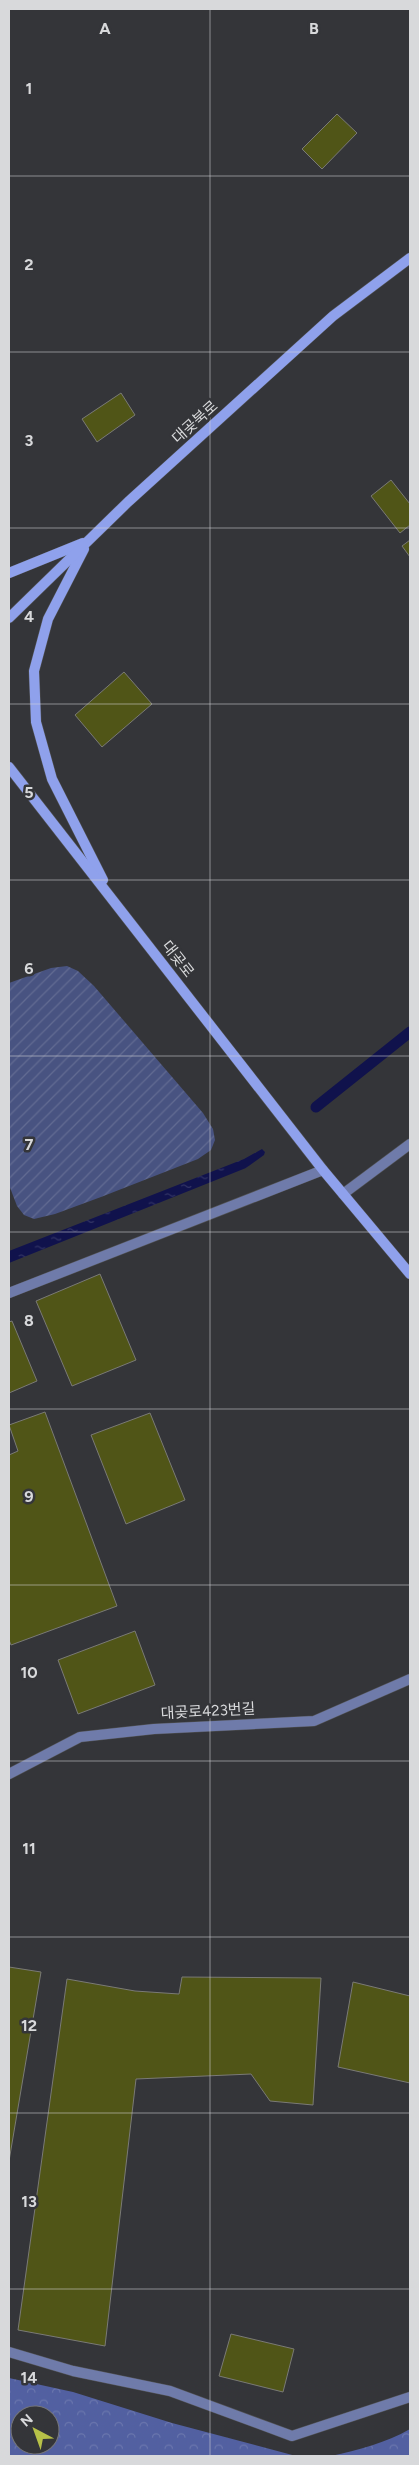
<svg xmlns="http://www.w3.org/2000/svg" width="419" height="2465" viewBox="0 0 419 2465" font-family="Figtree,'Noto Sans KR',sans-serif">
	<defs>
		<pattern id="forest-crowns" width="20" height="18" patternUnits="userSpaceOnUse" patternTransform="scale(1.25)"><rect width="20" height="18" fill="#5260a1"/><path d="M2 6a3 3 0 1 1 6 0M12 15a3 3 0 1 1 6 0" fill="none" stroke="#6a76ad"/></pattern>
		<pattern id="garden-furrows" width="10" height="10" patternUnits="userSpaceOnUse" patternTransform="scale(1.25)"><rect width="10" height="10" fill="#485381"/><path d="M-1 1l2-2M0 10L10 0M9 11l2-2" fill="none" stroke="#626b92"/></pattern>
		<pattern id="water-ripples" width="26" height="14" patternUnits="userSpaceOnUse" patternTransform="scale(1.25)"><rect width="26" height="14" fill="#10124c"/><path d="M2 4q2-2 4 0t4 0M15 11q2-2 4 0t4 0" fill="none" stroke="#323465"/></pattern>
	</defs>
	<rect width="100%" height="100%" fill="#343539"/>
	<!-- forest -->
	<g fill="url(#forest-crowns)" fill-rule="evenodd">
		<path d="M9 2378 73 2392 172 2423 296 2456H9ZM20 2415H50V2445H20Z"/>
		<path d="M410 2429V2456H331C358 2450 386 2443 410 2429Z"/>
	</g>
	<!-- garden -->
	<path fill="url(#garden-furrows)" d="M67 966 78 971 94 986 203 1113 213 1129 215 1140 211 1150 198 1159 101 1197 55 1214 34 1219 24 1215 17 1206 9 1185V983L51 968Z"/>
	<!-- water -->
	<path fill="url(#water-ripples)" d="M262 1149 265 1152 264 1155 246 1168 9 1263V1251L244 1159Z"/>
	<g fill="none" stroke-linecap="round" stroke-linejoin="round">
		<!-- stream -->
		<path stroke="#10124c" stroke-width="11" d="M316 1107 410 1032"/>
	</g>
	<!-- building -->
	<g fill="#505517" stroke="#7a7a76">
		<path d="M337 114 357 133 322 169 302 149Z"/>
		<path d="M121 393 135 415 97 442 82 419Z"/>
		<path d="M391 480 410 504V525L400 533 371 496Z"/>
		<path d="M410 540V557L402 546Z"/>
		<path d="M124 672 152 704 102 747 75 715Z"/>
		<path d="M100 1274 136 1360 72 1386 36 1301Z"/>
		<path d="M12 1321 37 1381 9 1393V1322Z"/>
		<path d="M45 1412 117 1606 11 1645 9 1640V1455L18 1451 9 1425Z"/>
		<path d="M150 1413 185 1500 126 1524 91 1435Z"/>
		<path d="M135 1631 155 1685 78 1714 58 1660Z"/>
		<path d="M9 1967 41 1972 9 2161Z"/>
		<path d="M182 1977 321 1978 313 2105 270 2101 251 2074 136 2079 105 2346 18 2330 67 1979 135 1991 179 1994Z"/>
		<path d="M353 1982 410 1996V2083L338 2067Z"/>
		<path d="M231 2334 294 2349 283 2392 219 2376Z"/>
	</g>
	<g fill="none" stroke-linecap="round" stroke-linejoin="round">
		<defs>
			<g id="lane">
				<path d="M343 1194 410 1144"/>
				<path d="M9 1293 323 1170"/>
				<path d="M9 2352 73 2371 170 2391 292 2436 410 2397"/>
			</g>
			<path id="street" d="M9 1774 80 1737 154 1729 314 1721 410 1679"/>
			<g id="secondary">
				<path d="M84 549 48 619 34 671 36 722 52 779 103 880"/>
				<path d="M9 573 83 543"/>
				<path d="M9 618 128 502 333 316 410 258"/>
				<path d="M9 767 323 1170 410 1274"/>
			</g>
		</defs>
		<!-- lane casing -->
		<use href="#lane" stroke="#525356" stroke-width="11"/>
		<!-- street casing -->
		<use href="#street" stroke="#525356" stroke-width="11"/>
		<!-- secondary casing -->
		<use href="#secondary" stroke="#525356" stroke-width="11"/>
		<!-- lane -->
		<use href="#lane" stroke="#6f7baa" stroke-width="10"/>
		<!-- street -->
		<use href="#street" stroke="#6f7baa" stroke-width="10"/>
		<!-- secondary -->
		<use href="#secondary" stroke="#8fa1ec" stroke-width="10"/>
	</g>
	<!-- grid -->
	<path fill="none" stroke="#d8d9db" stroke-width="1" stroke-opacity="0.55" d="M210 9V2456M9 176H410M9 352H410M9 528H410M9 704H410M9 880H410M9 1056H410M9 1232H410M9 1409H410M9 1585H410M9 1761H410M9 1937H410M9 2113H410M9 2289H410"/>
	<g text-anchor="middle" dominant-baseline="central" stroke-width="5" stroke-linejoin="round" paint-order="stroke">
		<!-- street labels -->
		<g font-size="15" fill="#d8d9db" stroke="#343539">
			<text transform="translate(195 422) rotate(-42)">대곶북로</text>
			<text transform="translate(178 959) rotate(52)">대곶로</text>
			<text transform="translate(208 1711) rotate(-3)">대곶로423번길</text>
		</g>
	</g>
	<g font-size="16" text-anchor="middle" font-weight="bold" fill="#d8d9db" stroke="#343539" stroke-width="5" stroke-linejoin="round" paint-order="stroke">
		<text x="105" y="34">A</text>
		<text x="314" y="34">B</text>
		<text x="29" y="94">1</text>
		<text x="29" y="270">2</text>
		<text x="29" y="446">3</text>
		<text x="29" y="622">4</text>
		<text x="29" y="798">5</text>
		<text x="29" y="974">6</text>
		<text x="29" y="1150">7</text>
		<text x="29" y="1326">8</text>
		<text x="29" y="1502">9</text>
		<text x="29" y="1678">10</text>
		<text x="29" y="1854">11</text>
		<text x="29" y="2031">12</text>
		<text x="29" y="2207">13</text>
		<text x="29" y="2383">14</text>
	</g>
	<!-- border -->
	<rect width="419" height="2465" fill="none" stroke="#d8d9db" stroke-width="20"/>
	<!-- north arrow -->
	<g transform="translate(35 2430) rotate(319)"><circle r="24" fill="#343539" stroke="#76777a"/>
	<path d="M0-4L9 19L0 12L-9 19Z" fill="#b7c148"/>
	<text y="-8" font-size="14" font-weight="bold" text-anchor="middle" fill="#d8d9db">N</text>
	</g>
</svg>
